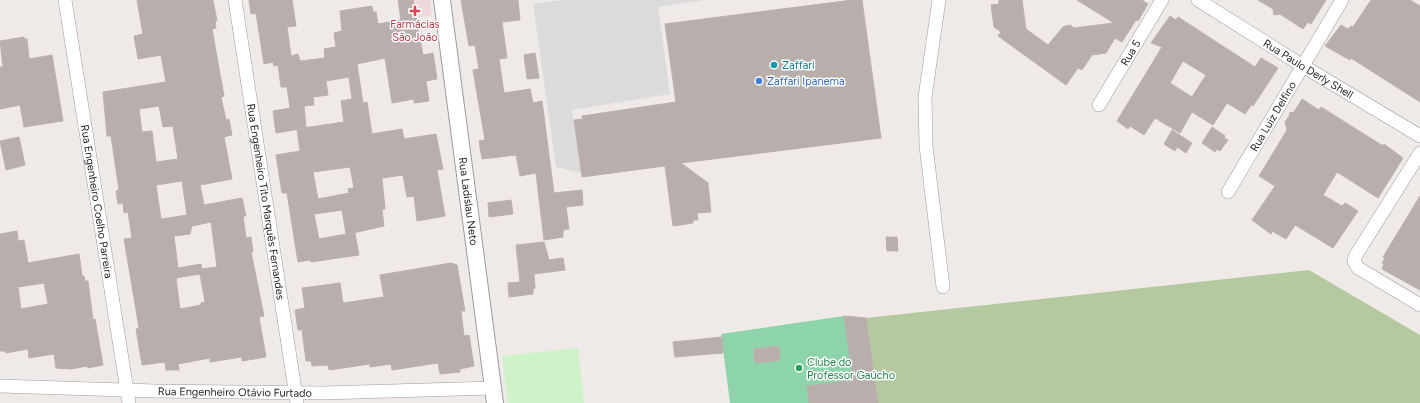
<svg xmlns="http://www.w3.org/2000/svg" width="1420" height="403" viewBox="0 0 1420 403" font-family="Figtree,sans-serif">
	<rect width="100%" height="100%" fill="#efeae7"/>
	<!-- commercial -->
	<path fill="#edd8dc" d="M398 0H430L432 15 401 20Z"/>
	<!-- forest -->
	<path fill="#b5c9a0" d="M1309 270 1420 335V403H878L866 318Z"/>
	<!-- park -->
	<path fill="#cff3c9" d="M578 348 584 403H508L502 356Z"/>
	<!-- pitch -->
	<path fill="#8ed4ab" d="M844 316 866 318 878 403H730L721 334Z"/>
	<!-- parking -->
	<path fill="#dbdbdb" d="M563 0H704L658 7 670 94 572 110 581 173 556 167 533 4Z"/>
	<!-- building -->
	<g fill="#b8afad" stroke="#bfafab" fill-rule="evenodd">
		<path d="M137 0H213L217 21H215L216 28 212 29 224 96 221 97 226 120 229 119 232 135 224 137 232 179 200 185 204 205 242 198 246 216H243L246 238 251 237 253 252H251L264 316 259 317 266 357 242 361V357L210 362V358L178 364 179 370H166L165 362 142 365 136 329 139 328 124 239 132 238 128 212 124 213 123 203 118 204 116 191 119 190 111 136H107L103 92 166 82 161 55 138 59 134 36 143 34ZM159 106 163 127 173 126 178 159 156 162 152 131 142 132 139 109ZM182 181 187 215 161 219 156 185ZM211 222 217 267 202 269 201 264 178 268 174 236 190 234 192 226ZM200 274 205 302 201 303V305L180 309 176 278Z"/>
		<path d="M249 0H292L296 26 287 27 291 56 298 54 300 61 325 58 324 49 336 47 334 33 342 31 340 11 372 6 373 12H376L378 24 401 20 398 0H413L423 55 433 53 437 79 426 81 429 101 414 103V99L392 103 385 58 357 64 363 103 367 102 372 134 402 129 404 139 436 134 443 169 437 170 445 216 417 221 414 196 407 197 403 175 382 178 385 209H382L384 226 349 234 355 233 359 255 311 262 310 260 298 262 287 193H282L276 155 300 151 297 129 344 122 341 101 352 99 349 77 326 81 328 95 313 97 314 105 304 106 306 128 276 133 273 111 290 108 287 87H281L278 65 274 66 273 62 264 64 256 13 251 14ZM350 167 354 188 348 189 349 193 318 199 313 172ZM342 210 346 234 319 239 314 214Z"/>
		<path d="M461 0H518L520 20 502 22 507 58 499 59 504 93 530 89 533 103 542 101 554 193 582 190 583 205 566 207 569 229 563 230V237L544 240 536 173 520 176 516 155 482 159 479 141 485 140 473 70 479 69 475 45 469 46Z"/>
		<path d="M852 0H862L881 138 681 163 708 183 711 212 697 213 698 220H693V223L673 226 665 166 582 177 574 120 583 119 582 116 676 102 665 24Z"/>
		<path d="M999 0H1022L1026 29 1048 45 1063 27 1070 25 1074 28 1114 23 1077 0H1142L1148 4 1138 21 1136 20 1122 42 1115 38 1106 53 1092 55 1082 70 1078 68 1066 85 998 36 1001 32 994 27 991 5 999 4Z"/>
		<path d="M1258 0H1326L1311 24 1308 22 1303 29 1280 14 1274 15 1273 9Z"/>
		<path d="M1371 0H1410L1420 6V102L1351 58 1350 60 1325 46 1341 25 1348 29 1351 26 1353 27Z"/>
		<path d="M1170 16 1176 20 1178 17 1255 67 1261 58 1278 68 1253 106 1252 104 1245 114 1227 103 1213 125 1192 112 1180 133 1155 118 1144 135 1130 126 1128 129 1117 121 1162 47 1151 43ZM1183 61 1206 75 1192 97 1170 83Z"/>
		<path d="M24 37V39H27L29 59 52 55 63 121 24 127 20 105 0 109V67H3L0 41Z"/>
		<path d="M535 53 539 78 527 79 524 55Z"/>
		<path d="M1302 99 1319 110 1321 107 1383 146 1384 144 1403 158 1378 198 1337 172 1323 195 1342 206 1345 203 1358 211 1333 248 1295 225 1286 239 1272 231 1271 234 1252 220 1275 186 1259 176 1287 130 1285 122 1290 115 1289 113 1294 112Z"/>
		<path d="M1212 127 1225 136 1224 138 1228 140 1220 151 1217 149 1215 152 1202 143Z"/>
		<path d="M1172 130 1192 143 1186 153 1177 147 1175 151 1164 144Z"/>
		<path d="M19 137 25 165 6 170 0 141Z"/>
		<path d="M1420 196V290L1382 269 1384 264 1382 263 1385 258 1383 257Z"/>
		<path d="M511 200 513 214 489 217 488 203Z"/>
		<path d="M17 231 18 241 24 240 28 263 79 254 82 276H84L85 281H88L93 320 95 319 103 365 88 368 87 366 71 369 56 368 54 354 29 358 28 349 6 353 5 351H0V234ZM44 283 48 304 21 309 18 287Z"/>
		<path d="M886 237H897L898 251H887Z"/>
		<path d="M544 242 549 260 563 258 565 270 534 274 535 288 533 289V294L509 297 508 283 520 282 516 245Z"/>
		<path d="M451 263 457 265 465 311H461L464 336 469 335 474 366 460 369V372L440 374 438 363 392 370 391 364 370 367V364L329 370 328 365 312 366 311 361H306L302 330H298L295 310 305 308 302 288 340 283 343 303 384 297 380 275Z"/>
		<path d="M844 316 866 318 878 403H809L807 386 853 380Z"/>
		<path d="M722 337 723 353 675 357 673 342Z"/>
		<path d="M779 346 780 360 755 363 754 349Z"/>
	</g>
	<g fill="none" stroke-linecap="round" stroke-linejoin="round">
		<defs>
			<g id="minor">
				<path id="s1" d="M65 0 129 403"/>
				<path id="s2" d="M235 0 297 403"/>
				<path d="M939 0 925 97 926 146 943 287"/>
				<path id="s3" d="M1198 0 1303 66 1420 136"/>
				<path id="s4" d="M1099 105 1162 0"/>
				<path d="M1420 153 1356 255 1354 261 1358 268 1420 305"/>
				<path id="s5" d="M1228 192 1342 0"/>
				<path id="s6" d="M0 386 155 391 323 393 493 388"/>
			</g>
			<g id="tertiary">
				<path id="s7" d="M442 0 495 403"/>
			</g>
		</defs>
		<!-- minor casing -->
		<use href="#minor" stroke="#9c9c9c" stroke-width="14"/>
		<!-- tertiary casing -->
		<use href="#tertiary" stroke="#9c9c9c" stroke-width="18"/>
		<!-- minor -->
		<use href="#minor" stroke="#fff" stroke-width="13"/>
		<!-- tertiary -->
		<use href="#tertiary" stroke="#fff" stroke-width="16"/>
	</g>
	<!-- markers -->
	<path fill="#e0444e" stroke="#fff" stroke-width="1.5" d="M413 5h4v4h4v4h-4v4h-4v-4h-4v-4h4z"/>
	<circle fill="#0f9aa8" stroke="#fff" stroke-width="1.5" cx="774" cy="65" r="4"/>
	<circle fill="#3f7fe0" stroke="#fff" stroke-width="1.5" cx="759" cy="81" r="4"/>
	<circle fill="#2e9e5b" stroke="#fff" stroke-width="1.5" cx="799" cy="368" r="4"/>
	<g text-anchor="middle" dominant-baseline="central" stroke-width="3" stroke-linejoin="round" paint-order="stroke">
		<!-- health labels -->
		<g font-size="11" fill="#be3a42" stroke="#fff">
			<text x="415" y="24">Farmácias<tspan x="415" dy="13">São João</tspan></text>
		</g>
		<!-- street labels -->
		<g font-size="11" fill="#1f1f1f" stroke="#fff">
			<text stroke="none"><textPath href="#s4" startOffset="61">Rua 5</textPath></text>
			<text stroke="none"><textPath href="#s3" startOffset="130">Rua Paulo Derly Shell</textPath></text>
			<text stroke="none"><textPath href="#s5" startOffset="88">Rua Luiz Delfino</textPath></text>
			<text stroke="none"><textPath href="#s1" startOffset="204">Rua Engenheiro Coelho Parreira</textPath></text>
			<text stroke="none"><textPath href="#s2" startOffset="204">Rua Engenheiro Tito Marquês Fernandes</textPath></text>
			<text stroke="none"><textPath href="#s7" startOffset="203">Rua Ladislau Neto</textPath></text>
			<text stroke="none"><textPath href="#s6" startOffset="235">Rua Engenheiro Otávio Furtado</textPath></text>
		</g>
		<!-- culture labels -->
		<g font-size="11" fill="#0d838f" stroke="#fff" text-anchor="start">
			<text x="782" y="65">Zaffari</text>
		</g>
		<!-- shop labels -->
		<g font-size="11" fill="#366cbe" stroke="#fff" text-anchor="start">
			<text x="767" y="81">Zaffari Ipanema</text>
		</g>
		<!-- leisure labels -->
		<g font-size="11" fill="#27864d" stroke="#fff" text-anchor="start">
			<text x="807" y="362">Clube do<tspan x="807" dy="13">Professor Gaúcho</tspan></text>
		</g>
	</g>
</svg>
